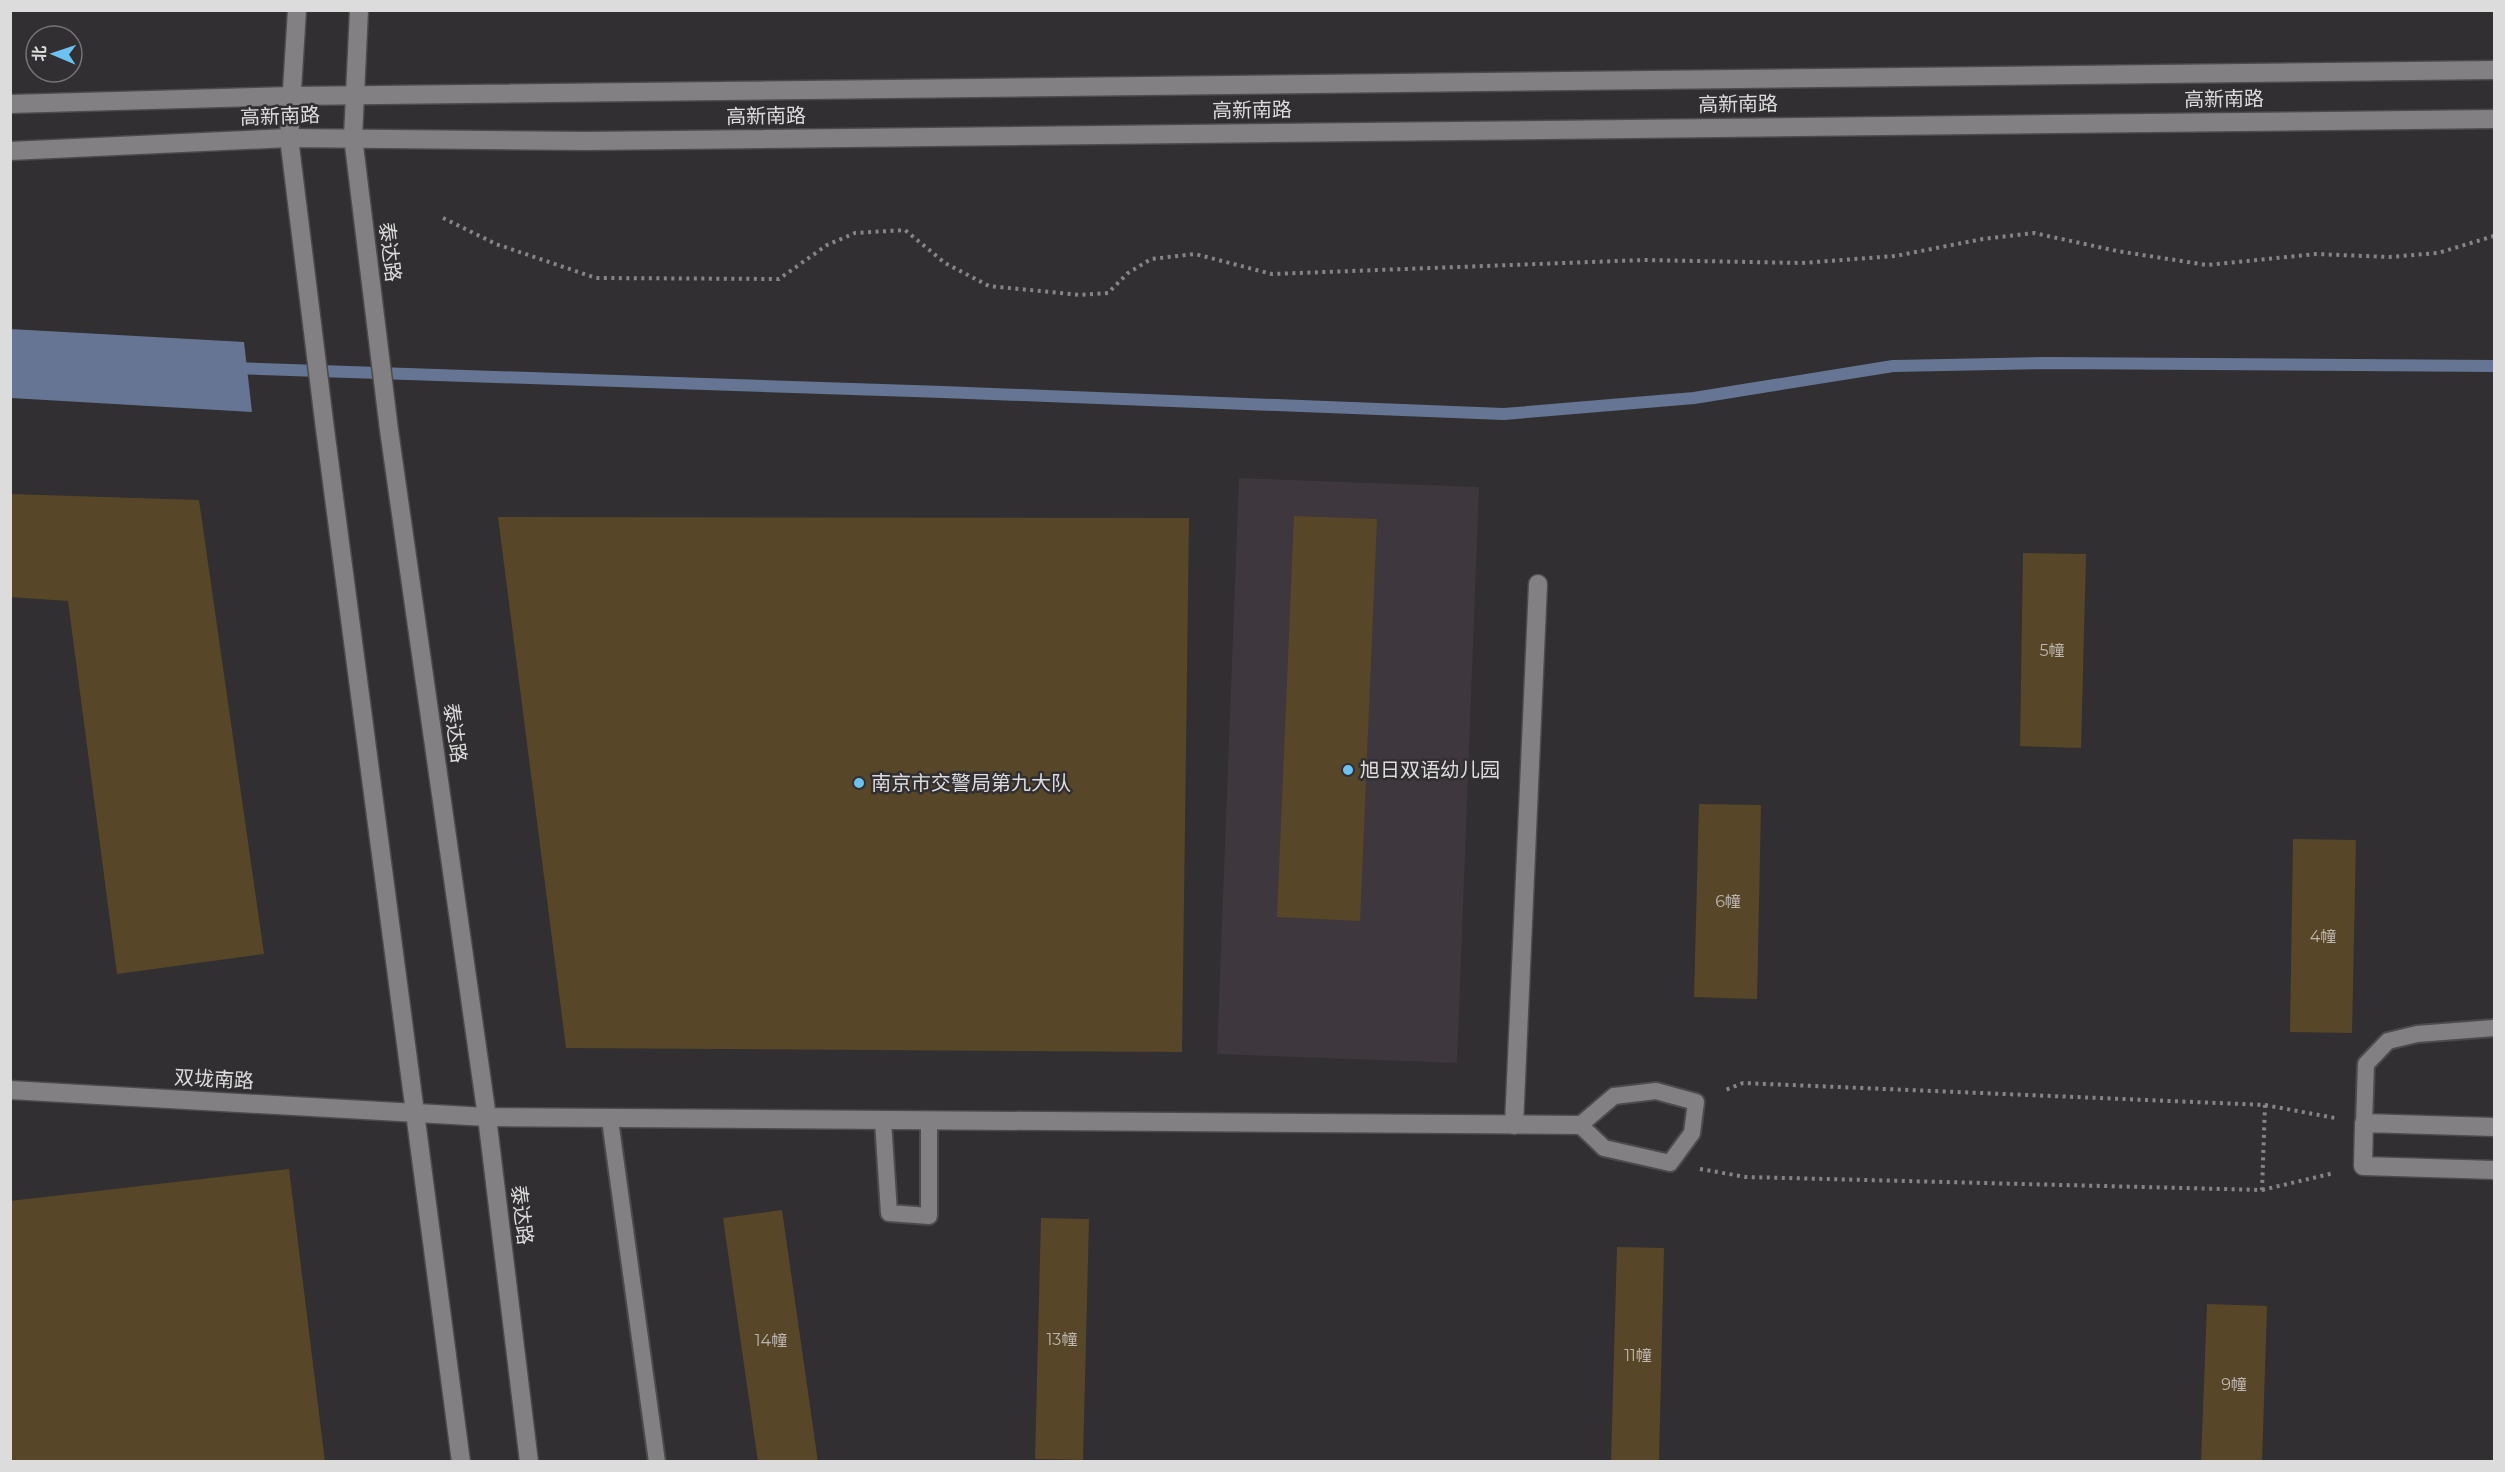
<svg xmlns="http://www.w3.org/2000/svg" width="2505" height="1472" viewBox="0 0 2505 1472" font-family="Montserrat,'Noto Sans SC',sans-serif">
	<rect width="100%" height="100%" fill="#312f31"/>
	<!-- built -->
	<path fill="#3e373d" d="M1239 478 1479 487 1457 1063 1217 1054Z"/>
	<!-- water -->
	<path fill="#657593" d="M10 329 244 342 252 412 11 398Z"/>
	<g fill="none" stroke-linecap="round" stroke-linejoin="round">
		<!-- stream -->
		<path stroke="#657593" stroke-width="12" d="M231 368 943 392 1504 414 1694 398 1893 366 2045 363 2494 366"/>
	</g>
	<!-- building -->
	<g fill="#584628">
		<path d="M10 494 199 500 264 954 117 974 68 601 10 597Z"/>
		<path d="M1294 516 1377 519 1360 921 1277 917Z"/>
		<path d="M498 517 1189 518 1182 1052 566 1048Z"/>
		<path d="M2023 553 2086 554 2081 748 2020 746Z"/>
		<path d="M1699 804 1761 805 1757 999 1694 997Z"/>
		<path d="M2293 839 2356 840 2352 1033 2290 1032Z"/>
		<path d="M289 1169 325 1462H10V1201Z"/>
		<path d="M782 1210 818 1462H758L723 1218Z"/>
		<path d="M1041 1218 1089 1219 1083 1460 1035 1459Z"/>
		<path d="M1617 1247 1664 1248 1659 1462H1611Z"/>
		<path d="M2207 1304 2267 1306 2262 1462H2201Z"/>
	</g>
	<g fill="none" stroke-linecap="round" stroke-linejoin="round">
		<defs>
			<g id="service">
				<path d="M1656 1091 1696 1102 1692 1133 1670 1163 1604 1148 1580 1125 1614 1096Z"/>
				<path d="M610 1120 657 1462"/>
				<path d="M883 1121 889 1213 929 1216V1122"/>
				<path d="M2364 1123 2366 1064 2388 1041 2417 1034 2494 1028"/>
			</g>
			<g id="minor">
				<path d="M1514 1125 1538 584"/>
				<path d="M2494 1127 2364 1123 2363 1166 2494 1170"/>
			</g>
			<g id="tertiary">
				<path d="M297 10 289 138 325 429 461 1462"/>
				<path d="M359 10 353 137 389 430 487 1117 529 1462"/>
				<path d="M10 1090 487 1117 1580 1125"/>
			</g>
			<g id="secondary">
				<path d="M10 104 292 96 2494 70"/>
				<path d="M10 151 289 138 587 141 2494 119"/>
			</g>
		</defs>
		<!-- service casing -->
		<use href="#service" stroke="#4c4a4c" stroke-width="20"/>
		<!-- minor casing -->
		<use href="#minor" stroke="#4c4a4c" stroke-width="21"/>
		<!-- tertiary casing -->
		<use href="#tertiary" stroke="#4c4a4c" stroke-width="21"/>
		<!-- secondary casing -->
		<use href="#secondary" stroke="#4c4a4c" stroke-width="21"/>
		<!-- path -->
		<g stroke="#868586" stroke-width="4" stroke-dasharray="3 4.5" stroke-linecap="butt">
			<path d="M443 218 496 244 596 278 779 279 827 245 855 233 905 230 945 263 989 286 1080 295 1108 293 1128 273 1151 259 1195 254 1272 274 1644 260 1802 263 1895 256 1983 239 2034 233 2117 251 2207 265 2316 254 2389 257 2438 253 2494 236"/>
			<path d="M2265 1105 2335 1118"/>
			<path d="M1700 1169 1746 1177 2262 1190 2265 1105 1743 1083 1723 1091"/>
			<path d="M2262 1190 2334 1173"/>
		</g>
		<!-- service -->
		<use href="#service" stroke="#828082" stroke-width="16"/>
		<!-- minor -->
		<use href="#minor" stroke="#828082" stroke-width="18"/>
		<!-- tertiary -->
		<use href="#tertiary" stroke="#828082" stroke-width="18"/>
		<!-- secondary -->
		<use href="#secondary" stroke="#828082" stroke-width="18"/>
	</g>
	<!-- markers -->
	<g fill="#6cc3f2" stroke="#312f31" stroke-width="2">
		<circle cx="1348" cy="770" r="6"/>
		<circle cx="859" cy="783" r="6"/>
	</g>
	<g text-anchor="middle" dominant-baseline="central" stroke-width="5" stroke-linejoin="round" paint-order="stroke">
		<!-- number labels -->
		<g font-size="16" fill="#bcb6b0">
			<text x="2052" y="650">5幢</text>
			<text x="1728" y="901">6幢</text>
			<text x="2323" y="936">4幢</text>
			<text x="1062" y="1339">13幢</text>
			<text x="771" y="1340">14幢</text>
			<text x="1638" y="1355">11幢</text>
			<text x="2234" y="1384">9幢</text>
		</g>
		<!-- street labels -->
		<g font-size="20" fill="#dddcdd" stroke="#312f31">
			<text transform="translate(2224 99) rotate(-1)">高新南路</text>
			<text transform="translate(1738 104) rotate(-1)">高新南路</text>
			<text transform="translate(1252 110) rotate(-1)">高新南路</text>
			<text transform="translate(280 116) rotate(-2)">高新南路</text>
			<text transform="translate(766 116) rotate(-1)">高新南路</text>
			<text transform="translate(390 252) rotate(83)">泰达路</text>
			<text transform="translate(455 733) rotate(82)">泰达路</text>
			<text transform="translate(214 1079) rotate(3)">双垅南路</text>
			<text transform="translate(522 1215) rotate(83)">泰达路</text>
		</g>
		<!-- poi labels -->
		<g font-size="20" fill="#dddcdd" stroke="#312f31" text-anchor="start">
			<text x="1360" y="770">旭日双语幼儿园</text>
			<text x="871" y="783">南京市交警局第九大队</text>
		</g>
	</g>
	<!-- border -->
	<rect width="2505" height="1472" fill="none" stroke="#dddcdd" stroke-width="24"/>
	<!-- north arrow -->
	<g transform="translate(54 54) rotate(272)"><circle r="28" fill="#312f31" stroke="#767476" stroke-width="1.5"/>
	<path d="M0-4.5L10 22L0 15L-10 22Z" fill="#6cc3f2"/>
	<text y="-9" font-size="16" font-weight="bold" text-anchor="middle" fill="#dddcdd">北</text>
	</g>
</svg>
